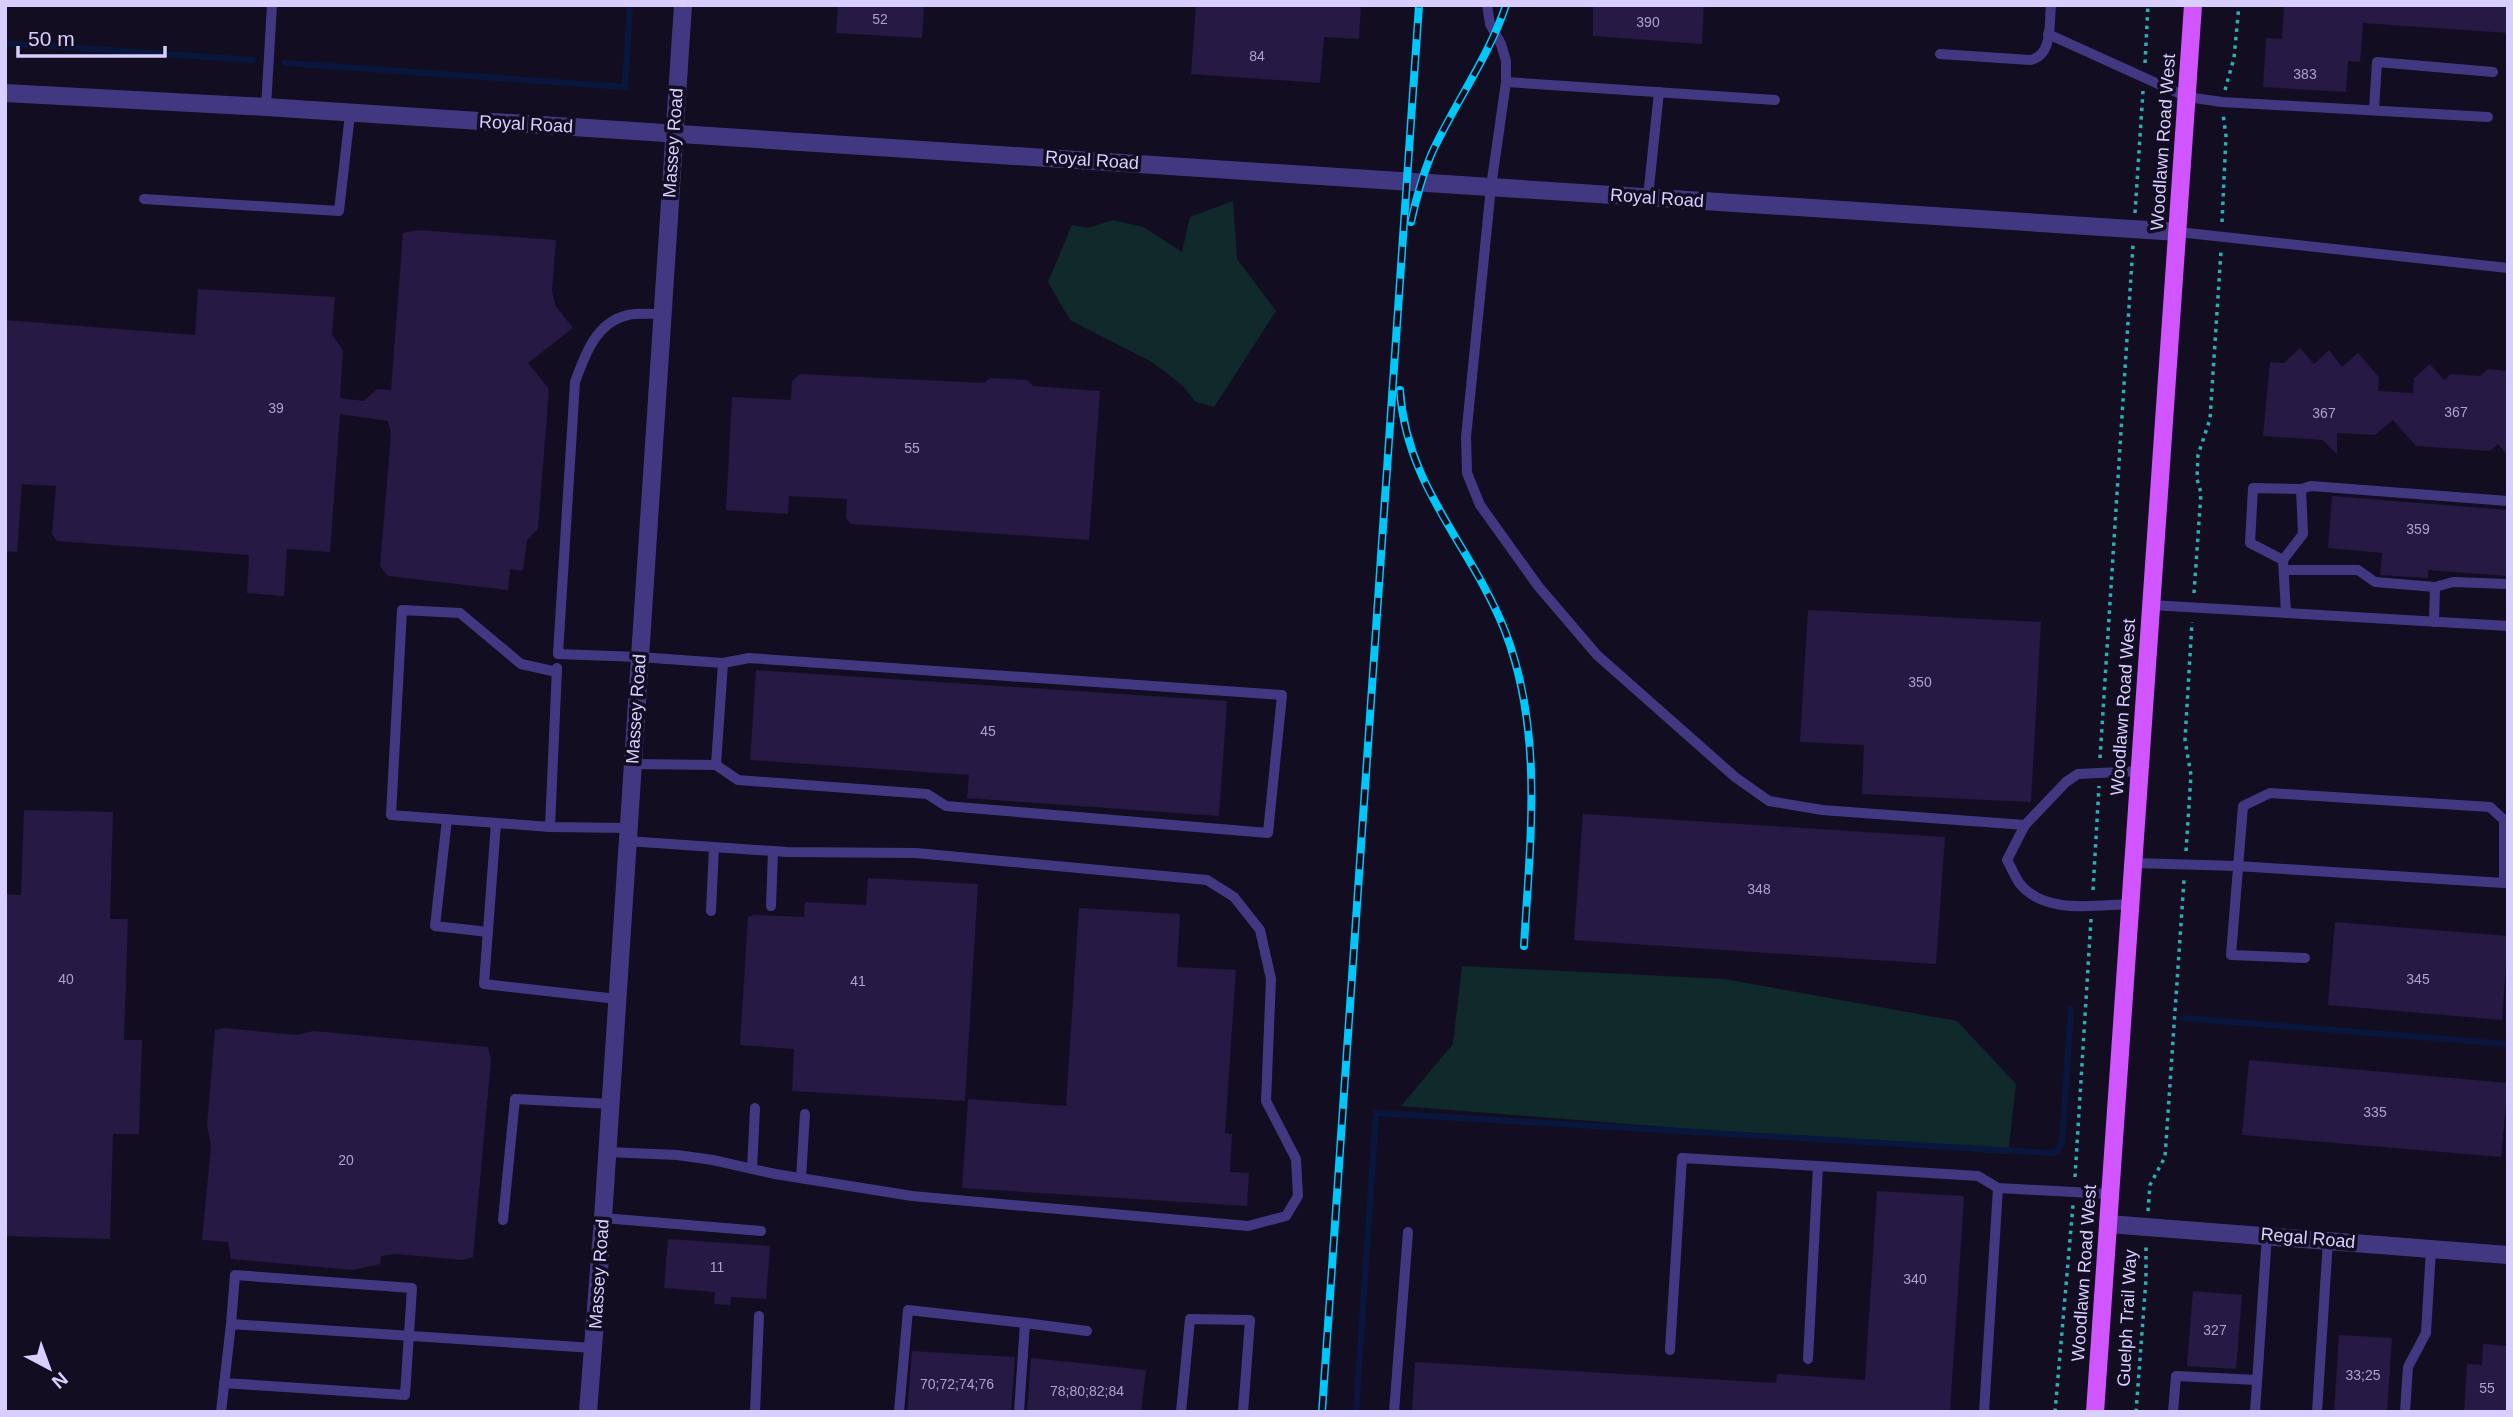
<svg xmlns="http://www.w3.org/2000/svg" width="2513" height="1417" viewBox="0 0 2513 1417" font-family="Helvetica,sans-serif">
	<rect width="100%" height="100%" fill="#130d22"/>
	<!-- green -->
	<g fill="#102a2c">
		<path d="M1233 201 1237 259 1276 311 1214 407 1196 402 1182 385 1152 362 1070 320 1048 282 1072 225 1088 228 1113 220 1143 227 1182 252 1190 217Z"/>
		<path d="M1462 966 1724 979 1957 1021 2016 1084 2008 1154 1401 1106 1453 1044Z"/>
	</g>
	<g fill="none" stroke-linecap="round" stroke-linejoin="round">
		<!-- stream -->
		<g stroke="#09173f" stroke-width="6">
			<path d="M5 43 253 60"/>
			<path d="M285 63 625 87 630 5"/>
			<path d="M2183 1018 2508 1044"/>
			<path d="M1356 1412 1376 1113 2052 1153 2058 1150 2062 1143 2071 1009"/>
		</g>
	</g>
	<!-- building -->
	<g fill="#261943">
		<path d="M838 5H924L922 38 836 33Z"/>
		<path d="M1196 5H1361L1359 39 1324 37 1320 83 1191 74Z"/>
		<path d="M1593 5H1704L1702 44 1593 36Z"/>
		<path d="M2284 5H2508V33L2363 23 2360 62 2348 61 2346 92 2263 87 2266 38 2282 39Z"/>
		<path d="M417 230 556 240 552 291 555 305 573 328 528 363 549 389 538 529 527 540 523 571 510 569 508 590 388 576 380 566 391 434 388 421 340 414 330 552 287 549 284 596 247 593 249 555 57 541 52 534 56 486 22 484 17 552 5 551V320L195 335 198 289 335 297 332 335 343 350 340 398 364 401 377 389 391 390 403 233Z"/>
		<path d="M2300 348 2314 364 2329 350 2342 367 2358 353 2379 377 2378 391 2413 393 2414 378 2430 364 2444 380 2451 374 2480 376 2488 369 2508 371V456L2498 444 2490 451 2416 446 2393 420 2375 435 2337 433V454L2323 440 2263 436 2270 362 2284 363Z"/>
		<path d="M800 374 984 383 990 378 1027 380 1033 386 1100 391 1089 540 851 524 846 518 847 499 789 496 788 514 726 510 732 397 791 400 792 381Z"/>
		<path d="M2332 496 2508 510V576L2428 570V578L2380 575 2382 553 2328 548Z"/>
		<path d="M1808 610 2041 622 2031 802 1862 794 1864 745 1800 742Z"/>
		<path d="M756 670 1227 701 1219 816 967 798 969 775 750 760Z"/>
		<path d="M24 810 113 812 110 919H128L124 1040H142L139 1134H113L110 1239 5 1236V894L21 895Z"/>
		<path d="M1583 814 1945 837 1936 964 1574 940Z"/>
		<path d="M868 878 978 884 965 1101 792 1091 794 1049 740 1045 748 917 755 915 804 917 805 902 866 905Z"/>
		<path d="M1079 908 1180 914 1177 967 1236 970 1225 1133 1232 1134 1230 1172 1249 1173 1247 1206 962 1188 968 1099 1066 1106Z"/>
		<path d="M2335 922 2508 936 2502 1020 2328 1005Z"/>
		<path d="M224 1028 297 1035 313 1031 488 1047 491 1060 473 1257 463 1260 395 1254 381 1256 380 1264 353 1270 231 1259 228 1242 202 1240 211 1146 207 1126 215 1030Z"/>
		<path d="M2249 1060 2508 1083 2501 1157 2242 1135Z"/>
		<path d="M1877 1191 1964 1196 1950 1412H1412L1415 1362 1776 1383 1777 1374 1865 1380Z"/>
		<path d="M668 1239 770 1246 766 1299 731 1297 730 1305 714 1304 715 1292 664 1288Z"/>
		<path d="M2193 1291 2242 1295 2236 1369 2187 1366Z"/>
		<path d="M2339 1335 2392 1338 2387 1412H2334Z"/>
		<path d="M2483 1344 2508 1346V1412H2464L2467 1364 2482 1365Z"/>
		<path d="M912 1351 1015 1357 1011 1412H907Z"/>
		<path d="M1031 1358 1146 1370 1141 1412H1027Z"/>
	</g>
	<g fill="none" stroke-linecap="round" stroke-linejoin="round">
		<!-- path -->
		<g stroke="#2daeb4" stroke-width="3.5" stroke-dasharray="3.5 5" stroke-linecap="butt">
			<path d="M2145 63 2148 5"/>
			<path d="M2225 90 2234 58 2239 5"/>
			<path d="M2135 213 2143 91"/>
			<path d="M2222 222 2226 136 2223 114"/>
			<path d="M2194 593 2201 493 2197 479 2198 455 2210 419 2221 251"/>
			<path d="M2100 758 2133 245"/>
			<path d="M2186 851 2191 775 2185 740 2192 622"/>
			<path d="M2093 890 2099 786"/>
			<path d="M2075 1177 2091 919"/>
			<path d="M2148 1211 2150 1185 2165 1157 2184 880"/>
			<path d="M2055 1412 2073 1205"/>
			<path d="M2136 1412 2146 1279V1243"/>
		</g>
		<!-- service -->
		<g stroke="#423881" stroke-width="10">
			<path d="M1487 5 1490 24 1501 44 1506 61V82L1491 187 1466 437 1467 473 1480 505 1538 586 1597 655 1735 777 1769 801 1822 810 2025 825"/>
			<path d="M2048 34 2187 97 2222 102 2488 117"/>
			<path d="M1940 54 2030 60C2053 56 2049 24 2051 5"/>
			<path d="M1506 82 1775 100"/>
			<path d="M266 107 272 5"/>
			<path d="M2374 110 2377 62 2493 72"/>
			<path d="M1648 197 1659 92"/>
			<path d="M144 199 339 211 350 114"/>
			<path d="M2178 232 2508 268"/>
			<path d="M2301 489 2311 486 2508 501"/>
			<path d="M2283 560 2303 534 2301 489 2253 488 2250 543 2283 560 2286 613"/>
			<path d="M2284 570H2358L2375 582 2435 587 2453 582 2508 584"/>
			<path d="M2151 605 2508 626"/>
			<path d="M2434 622 2435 587"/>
			<path d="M557 668 550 827 628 828"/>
			<path d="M632 764 716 765 723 663 639 657 558 654 575 382C585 355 596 322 628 315 638 313 650 314 661 314"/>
			<path d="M716 765 738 780 927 794 946 806 1268 833 1282 695 749 658 723 663"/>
			<path d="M447 819 435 926 488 932"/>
			<path d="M496 823 484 984 617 999"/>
			<path d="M550 827 391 815 402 610 460 613 521 664 557 672"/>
			<path d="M2133 863 2237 866 2504 883V820L2490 807 2270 793 2243 806 2231 955 2305 958"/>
			<path d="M2130 904C2095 905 2046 915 2020 884 2015 877 2011 867 2007 860L2025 825 2066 782 2078 774 2140 771"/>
			<path d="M771 906 773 851"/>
			<path d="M711 911 714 847"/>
			<path d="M607 1152 677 1155 713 1160 775 1174 912 1196 1248 1226 1286 1216 1298 1196 1296 1159 1266 1101 1271 979 1260 930 1234 897 1207 880 916 853 787 852 627 841"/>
			<path d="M752 1169 755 1108"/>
			<path d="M801 1178 805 1114"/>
			<path d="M603 1218 761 1231"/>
			<path d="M503 1220 515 1099 611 1104"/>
			<path d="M1670 1350 1682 1158 1818 1166"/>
			<path d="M1808 1359 1818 1166 1978 1176 1998 1188 2110 1194"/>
			<path d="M224 1383 405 1395 412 1288 235 1275 231 1324"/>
			<path d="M221 1412 231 1324 593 1348"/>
			<path d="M755 1412 759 1316"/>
			<path d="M899 1412 908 1310 1025 1323"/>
			<path d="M1019 1412 1025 1323 1087 1331"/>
			<path d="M1181 1412 1190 1319 1250 1320 1243 1412"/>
			<path d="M1394 1412 1408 1232"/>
			<path d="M1984 1412 1998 1188"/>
			<path d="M2173 1412 2176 1376 2257 1380"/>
			<path d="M2255 1412 2267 1235"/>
			<path d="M2317 1412 2328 1240"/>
			<path d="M2405 1412 2408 1367 2426 1333 2431 1249"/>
		</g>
		<!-- minor -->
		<g stroke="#423881" stroke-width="18">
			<path d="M5 93 266 107 2178 232"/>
			<path d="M2108 1224 2508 1255"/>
			<path d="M588 1412 603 1218 683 5"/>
		</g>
		<!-- primary -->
		<path stroke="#d055ff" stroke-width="18" d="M2095 1412 2193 5"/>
		<defs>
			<g id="rail">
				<path d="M1411 222C1416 199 1422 177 1431 155 1454 104 1488 59 1506 5"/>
				<path d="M1400 390C1406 487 1471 545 1505 631 1544 733 1530 840 1524 946"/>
				<path d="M1322 1412 1419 5"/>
			</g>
		</defs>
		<!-- rail casing -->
		<use href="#rail" stroke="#00c7f9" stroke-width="8"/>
		<!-- rail -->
		<use href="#rail" stroke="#130d22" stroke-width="5" stroke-dasharray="16" stroke-linecap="butt"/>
	</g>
	<g text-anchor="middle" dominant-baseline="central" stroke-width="7" stroke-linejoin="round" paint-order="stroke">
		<!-- number labels -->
		<g font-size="14" fill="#aca1d0">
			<text x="880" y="19">52</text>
			<text x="1648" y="22">390</text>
			<text x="1257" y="56">84</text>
			<text x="2305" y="74">383</text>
			<text x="276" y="408">39</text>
			<text x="2456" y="412">367</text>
			<text x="2324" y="413">367</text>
			<text x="912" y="448">55</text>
			<text x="2418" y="529">359</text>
			<text x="1920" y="682">350</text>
			<text x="988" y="731">45</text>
			<text x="1759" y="889">348</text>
			<text x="66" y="979">40</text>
			<text x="2418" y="979">345</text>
			<text x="858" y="981">41</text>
			<text x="2375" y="1112">335</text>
			<text x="346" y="1160">20</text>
			<text x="717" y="1267">11</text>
			<text x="1915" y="1279">340</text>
			<text x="2215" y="1330">327</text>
			<text x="2363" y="1375">33;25</text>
			<text x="957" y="1384">70;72;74;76</text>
			<text x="2487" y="1388">55</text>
			<text x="1087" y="1391">78;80;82;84</text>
		</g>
		<!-- street labels -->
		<g font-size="18" fill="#d8ceff" stroke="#130d22">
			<text transform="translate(526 124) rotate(3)">Royal Road</text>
			<text transform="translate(2163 142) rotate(-86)">Woodlawn Road West</text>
			<text transform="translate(673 143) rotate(-86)">Massey Road</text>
			<text transform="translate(1092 160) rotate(4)">Royal Road</text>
			<text transform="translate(1657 198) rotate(4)">Royal Road</text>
			<text transform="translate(2123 707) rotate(-86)">Woodlawn Road West</text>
			<text transform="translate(636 709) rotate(-86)">Massey Road</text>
			<text transform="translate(2308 1238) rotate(5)">Regal Road</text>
			<text transform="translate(2084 1273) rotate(-86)">Woodlawn Road West</text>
			<text transform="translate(599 1274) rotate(-86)">Massey Road</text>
			<text transform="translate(2127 1318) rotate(-87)">Guelph Trail Way</text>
		</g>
	</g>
	<!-- border -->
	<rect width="2513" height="1417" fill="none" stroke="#d8ceff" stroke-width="14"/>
	<!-- north arrow -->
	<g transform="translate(49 1368) rotate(139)" stroke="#130d22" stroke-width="5" paint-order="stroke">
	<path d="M0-5L12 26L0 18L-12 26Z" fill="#d8ceff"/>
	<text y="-10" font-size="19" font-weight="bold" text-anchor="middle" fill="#d8ceff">N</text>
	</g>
	<!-- scale -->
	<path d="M18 46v10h147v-10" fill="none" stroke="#d8ceff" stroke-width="3.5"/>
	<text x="28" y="46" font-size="21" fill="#d8ceff" stroke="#130d22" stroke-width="5" paint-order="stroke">50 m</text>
</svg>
